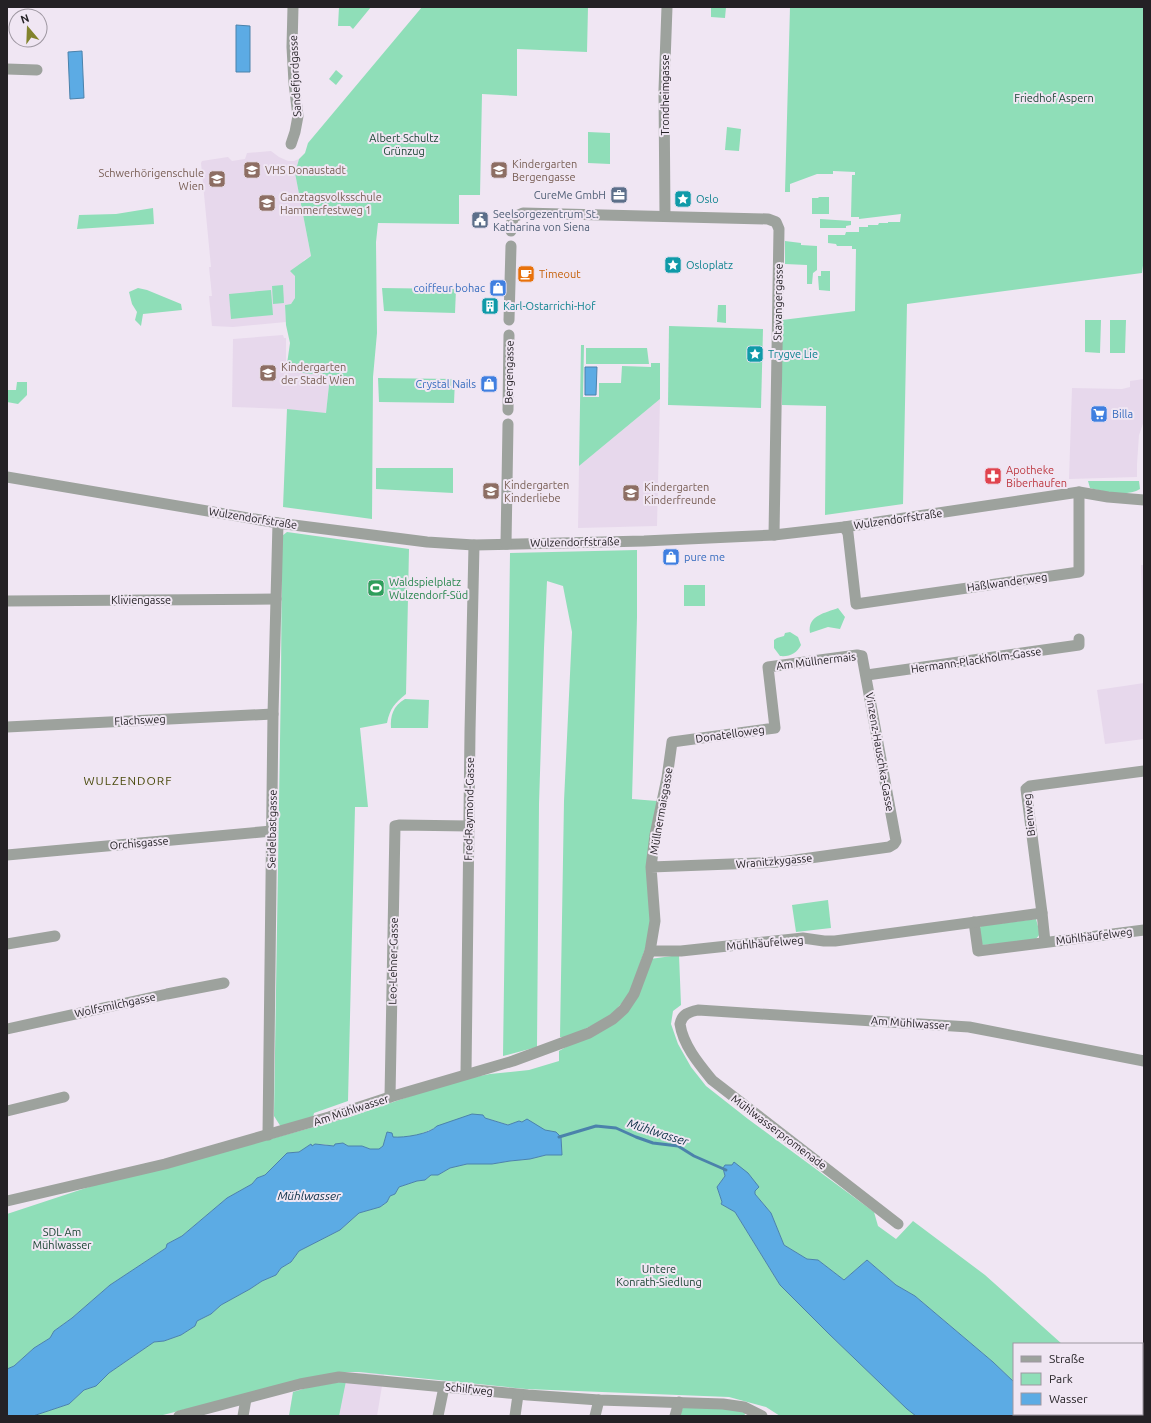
<svg xmlns="http://www.w3.org/2000/svg" width="1151" height="1423" viewBox="0 0 1151 1423" font-family="Ubuntu,sans-serif">
	<rect width="100%" height="100%" fill="#f0e6f3"/>
	<!-- built -->
	<g fill="#e7d8ec">
		<path d="M271 151 279 157 288 161H294L299 159 295 173 311 256 304 260 295 276V298L291 304 285 305 286 322 233 327 212 326 209 296H212L209 267H211L201 163 202 161 228 157 232 161 245 159 247 153Z"/>
		<path d="M283 335 284 338H286V371L330 375 326 414 287 409 232 407 233 339Z"/>
		<path d="M1144 379V421L1139 435 1137 464V477L1069 479 1072 388 1122 389 1130 387V381Z"/>
		<path d="M660 399 657 526 578 528 579 466Z"/>
		<path d="M1141 565H1144V622H1143Z"/>
		<path d="M1144 683V739L1105 744 1097 690Z"/>
		<path d="M344 1372 384 1374 377 1416H289L295 1381Z"/>
	</g>
	<!-- green -->
	<g fill="#8fdeb8">
		<path d="M339 7H371L353 29 350 26H338Z"/>
		<path d="M422 7H588L587 52 517 49V96L482 94 480 195H459V224L378 223 376 242 377 333 373 377 372 519 283 507 287 409 326 413 330 376 286 371 290 343 286 325 285 305 291 304 295 298V276L290 271 311 256 295 173 299 159 305 153 308 143Z"/>
		<path d="M711 7H726L725 18 711 17Z"/>
		<path d="M790 7H1144V258L1142 273 907 304 903 504 825 515 826 406 782 405V320L855 311 856 249H852V246H837L836 244 828 243V235H845L846 232H859V227H868V225H878L879 223H888V222H900L901 214 859 219V217H851L852 175H855V172L833 171V174H817L790 184V192H785Z"/>
		<path d="M336 70 343 76 336 85 329 79Z"/>
		<path d="M727 127 741 129 739 151 725 150Z"/>
		<path d="M588 132 610 133V164L588 163Z"/>
		<path d="M819 197H829V214H812V198H818Z"/>
		<path d="M153 208 154 224 77 229 79 215 116 214Z"/>
		<path d="M820 219 851 221V225L846 226V228H820Z"/>
		<path d="M785 241 801 243V245L817 246V270L813 273 812 284H807V265L785 264Z"/>
		<path d="M821 271H830V291L819 290 818 276H821Z"/>
		<path d="M283 285 284 303 273 304 272 286Z"/>
		<path d="M138 288 147 290 181 304 182 310 143 314 141 326 135 320 137 312 132 304 129 292Z"/>
		<path d="M382 288 456 289 455 313 384 311Z"/>
		<path d="M271 290 273 315 231 319 229 294Z"/>
		<path d="M718 305H726V323L717 322Z"/>
		<path d="M1085 320H1101L1100 353 1085 352Z"/>
		<path d="M1110 320H1126L1125 353H1110Z"/>
		<path d="M669 326 763 329 761 408 668 405Z"/>
		<path d="M581 345H584L583 397H599V383H621L622 366 651 367V363H660V399L579 466Z"/>
		<path d="M586 348H647L649 364H586Z"/>
		<path d="M378 378 455 379 454 403 379 402Z"/>
		<path d="M17 382H27V395L18 404 7 402V390H16Z"/>
		<path d="M376 468H453V493L376 489Z"/>
		<path d="M1088 481H1139L1140 489C1128 497 1104 492 1090 488Z"/>
		<path d="M287 532 409 549 406 694C395 703 390 708 387 723L360 728 368 807H355L348 1101 314 1113 313 1117 281 1127 274 1116 281 679 282 536Z"/>
		<path d="M637 550V617L632 799 657 801 647 856 649 897 651 915 648 940 630 993 611 1016 569 1037H560L564 801 572 632 563 586 547 581 544 648 539 804 537 1047 503 1056 510 553Z"/>
		<rect x="684" y="585" width="21" height="21"/>
		<path d="M838 608 845 617 840 629 828 627 810 633C807 615 826 613 838 608Z"/>
		<path d="M790 632 798 637 801 645C797 653 790 657 780 656L774 648V640L777 638 784 636 785 633Z"/>
		<path d="M405 699 429 700 428 728H391C390 716 393 706 405 699Z"/>
		<path d="M828 900 831 928 796 932 792 905Z"/>
		<path d="M1036 919 1040 934 1035 940 983 945C979 941 978 931 981 926Z"/>
		<path d="M679 955 681 1005 673 1011 671 1024 678 1044 691 1067 706 1086 748 1119 874 1212 878 1226 896 1239 913 1221 985 1275 1062 1344H1014V1382L993 1362 915 1296 896 1285 867 1260 844 1280 818 1260 807 1259 784 1245 771 1213 755 1194V1191L759 1187 732 1165 723 1168 725 1176 717 1187 722 1202 721 1204 735 1212 780 1285 829 1334 916 1416H780L766 1407 729 1397 526 1389 359 1372H344L282 1385 159 1416H33L69 1404 84 1390 96 1386 109 1373 154 1342 164 1341 181 1335 195 1326 197 1321 211 1314 221 1305 250 1289 262 1281 276 1275 281 1268 291 1262 299 1251 340 1230 359 1213 380 1207 387 1202 390 1196 395 1194 399 1187 417 1181 425 1180 431 1175H438L450 1168 467 1164H492L510 1161 530 1159 546 1155H562L561 1137 556 1132 545 1131 536 1126 519 1121 509 1125 485 1118 483 1115 435 1128 418 1135 398 1138 393 1137 387 1132 383 1146 380 1149H370L362 1146H348L343 1143 334 1146 321 1144 312 1146 311 1144 299 1152 287 1153 265 1175 257 1178 252 1184 227 1198 182 1236 167 1244 166 1248 110 1285 72 1318 54 1331 50 1338 34 1348 14 1366 7 1369V1214L101 1183 274 1138 350 1117 454 1081 490 1074 529 1070 559 1061V1051L573 1043 605 1029 650 959Z"/>
		<path d="M346 1381 339 1416H289L293 1392 310 1387Z"/>
		<path d="M688 1406H713L746 1412 744 1416H679L683 1408Z"/>
		<path d="M1047 1414H1139L1141 1416H1049Z"/>
	</g>
	<!-- water -->
	<g fill="#5cabe4" stroke="#4b82ab">
		<path d="M236 25 250 26V72H236Z"/>
		<path d="M82 51 84 98 70 99 68 52Z"/>
		<path d="M585 367H597L596 395H585Z"/>
		<path d="M472 1114 483 1115 485 1118 508 1125 519 1121 522 1122 527 1119 545 1130 556 1132 561 1137 562 1155H546L530 1159 510 1161 492 1164H467L450 1168 438 1175H431L425 1180 417 1181 399 1187 395 1194 390 1196 387 1202 380 1207 359 1213 340 1230 299 1251 291 1262 281 1268 276 1275 262 1281 250 1289 221 1305 211 1314 197 1321 195 1326 181 1335 164 1341 154 1342 109 1373 96 1386 84 1390 69 1404 33 1416H7V1369L14 1366 34 1348 50 1338 54 1331 72 1318 110 1285 166 1248 167 1244 182 1236 227 1198 252 1184 257 1178 265 1175 287 1153 299 1152 311 1144 312 1146 315 1144 334 1146 335 1144 343 1143 348 1146H362L370 1149H379L383 1146 387 1132 392 1133 393 1137C404 1138 430 1134 437 1126Z"/>
		<path d="M734 1162 748 1173 759 1187 755 1191V1194L771 1213 784 1245 807 1259 818 1260 844 1280 867 1260 896 1285 915 1296 993 1362 1014 1382V1414H1047L1049 1416H916L907 1409 829 1334 780 1285 735 1212 721 1204 722 1202 717 1187 725 1176 723 1168 725 1165H732Z"/>
	</g>
	<g fill="none" stroke-linecap="round" stroke-linejoin="round">
		<!-- stream -->
		<path stroke="#4b82ab" stroke-width="3" d="M559 1137 596 1126 616 1128 636 1137 653 1143 678 1146 694 1156 726 1170"/>
		<!-- minor -->
		<g stroke="#9da29d" stroke-width="11">
			<path d="M7 69 37 70"/>
			<path d="M291 144 295 132 298 116 294 83 292 47 293 7"/>
			<path d="M665 216 664 90 667 7"/>
			<path d="M511 231V224L514 217 523 213 768 219 776 222 779 229 774 535"/>
			<path d="M509 320 511 246"/>
			<path d="M508 410 509 335"/>
			<path d="M7 477 278 523 427 542 474 545 644 541 774 535 844 527 1079 492 1108 497 1144 500"/>
			<path d="M844 527 848 533 856 604 1079 572V492"/>
			<path d="M506 544 508 424"/>
			<path d="M7 601 276 599"/>
			<path d="M867 675 1079 645V639"/>
			<path d="M7 727 273 714"/>
			<path d="M7 855 272 831"/>
			<path d="M1042 913 1026 789 1030 786 1144 771"/>
			<path d="M974 922 978 951 1144 930"/>
			<path d="M7 944 55 936"/>
			<path d="M650 951H681L803 938 824 941H835L1042 913 1045 942"/>
			<path d="M7 1029 167 994 224 983"/>
			<path d="M466 1074 470 731 474 545"/>
			<path d="M390 1097 395 826 400 825 469 826"/>
			<path d="M7 1111 64 1097"/>
			<path d="M268 1135 273 714 278 523"/>
			<path d="M7 1201 165 1164 329 1117 390 1097 513 1061 589 1033 613 1019 624 1009 634 994 650 951 655 921 651 867 655 835 667 778 672 742 775 728 768 667 857 655 862 656 896 841 894 844 889 847 781 862 651 867"/>
			<path d="M898 1224 712 1080C699 1064 683 1045 680 1024 682 1014 689 1012 698 1010L969 1027 1144 1061"/>
			<path d="M179 1416 300 1384 339 1377 528 1395 599 1400 723 1404 744 1407 762 1416"/>
			<path d="M243 1416 246 1399"/>
			<path d="M438 1416 444 1387"/>
			<path d="M515 1416 518 1395"/>
			<path d="M595 1416 599 1400"/>
			<path d="M675 1416 679 1402"/>
		</g>
	</g>
	<!-- icons -->
	<defs>
		<symbol id="school-square" viewBox="-11 -11 22 22"><rect x="-9" y="-9" width="18" height="18" rx="4" fill="#8d6e63" stroke="#f0e6f3"/><path d="M0-5L7-2L0 1L-7-2ZM-4 1L0 2.5L4 1V4Q0 6-4 4Z" fill="#fff"/></symbol>
		<symbol id="office-square" viewBox="-11 -11 22 22"><rect x="-9" y="-9" width="18" height="18" rx="4" fill="#5c6f8a" stroke="#f0e6f3"/><path d="M-6-3h4V-5.5h4V-3h4V5H-6ZM-1-4.5V-3h2v-1.5ZM-6 0V1H6V0Z" fill="#fff"/></symbol>
		<symbol id="sight-square" viewBox="-11 -11 22 22"><rect x="-9" y="-9" width="18" height="18" rx="4" fill="#0f9aa8" stroke="#f0e6f3"/><path d="M0-6L1.8-2.2L6-1.7L2.9 1.2L3.7 5.4L0 3.3L-3.7 5.4L-2.9 1.2L-6-1.7L-1.8-2.2Z" fill="#fff"/></symbol>
		<symbol id="civic-square" viewBox="-11 -11 22 22"><rect x="-9" y="-9" width="18" height="18" rx="4" fill="#5c6f8a" stroke="#f0e6f3"/><path d="M-.6-6.5H3V-4.5H.6V-3L4-1V1h2V6H-6V1h2V-1L-.6-3ZM-1.2 2.5V6h2.4V2.5Z" fill="#fff"/></symbol>
		<symbol id="cafe-square" viewBox="-11 -11 22 22"><rect x="-9" y="-9" width="18" height="18" rx="4" fill="#e8710a" stroke="#f0e6f3"/><path d="M-5.5-4.5H6V0H3Q3 3.5 0 3.5H-2.5Q-5.5 3.5-5.5 0ZM3-3.2v2h1.7v-2ZM-6 4.5H4V6H-6Z" fill="#fff"/></symbol>
		<symbol id="shop-square" viewBox="-11 -11 22 22"><rect x="-9" y="-9" width="18" height="18" rx="4" fill="#3f7fe0" stroke="#f0e6f3"/><path d="M-5-2.5h2.3a2.7 3.5 0 0 1 5.4 0H5L5.5 6h-11ZM-1.5-2.5h3a1.5 2.3 0 0 0-3 0Z" fill="#fff"/></symbol>
		<symbol id="building-square" viewBox="-11 -11 22 22"><rect x="-9" y="-9" width="18" height="18" rx="4" fill="#0f9aa8" stroke="#f0e6f3"/><path d="M-4-6H4V6H1V3H-1V6H-4ZM-2.5-4.3h1.7v1.8h-1.7ZM.8-4.3h1.7v1.8H.8ZM-2.5-1h1.7V.8h-1.7ZM.8-1h1.7V.8H.8Z" fill="#fff"/></symbol>
		<symbol id="supermarket-square" viewBox="-11 -11 22 22"><rect x="-9" y="-9" width="18" height="18" rx="4" fill="#3f7fe0" stroke="#f0e6f3"/><path d="M-6-5.5h2.5l.6 2H6L4.5 2H-2.5L-4.4-4H-6ZM-1.5 3.2a1.3 1.3 0 1 0 .1 0ZM3 3.2a1.3 1.3 0 1 0 .1 0Z" fill="#fff"/></symbol>
		<symbol id="pharmacy-square" viewBox="-11 -11 22 22"><rect x="-9" y="-9" width="18" height="18" rx="4" fill="#e0444e" stroke="#f0e6f3"/><path d="M-2-6h4v4h4v4h-4v4h-4v-4h-4v-4h4Z" fill="#fff"/></symbol>
		<symbol id="stadium-square" viewBox="-11 -11 22 22"><rect x="-9" y="-9" width="18" height="18" rx="4" fill="#2e9e5b" stroke="#f0e6f3"/><path d="M0-5a6.5 5 0 1 0 0 10a6.5 5 0 1 0 0-10ZM-3.5-1.8h7v3.6h-7Z" fill="#fff"/></symbol>
	</defs>
	<g fill-rule="evenodd">
		<use href="#school-square" x="242" y="160" width="20" height="20"/>
		<use href="#school-square" x="489" y="160" width="20" height="20"/>
		<use href="#school-square" x="207" y="169" width="20" height="20"/>
		<use href="#office-square" x="609" y="185" width="20" height="20"/>
		<use href="#sight-square" x="673" y="189" width="20" height="20"/>
		<use href="#school-square" x="257" y="193" width="20" height="20"/>
		<use href="#civic-square" x="470" y="210" width="20" height="20"/>
		<use href="#sight-square" x="663" y="255" width="20" height="20"/>
		<use href="#cafe-square" x="516" y="264" width="20" height="20"/>
		<use href="#shop-square" x="488" y="278" width="20" height="20"/>
		<use href="#building-square" x="480" y="296" width="20" height="20"/>
		<use href="#sight-square" x="745" y="344" width="20" height="20"/>
		<use href="#school-square" x="258" y="363" width="20" height="20"/>
		<use href="#shop-square" x="479" y="374" width="20" height="20"/>
		<use href="#supermarket-square" x="1089" y="404" width="20" height="20"/>
		<use href="#pharmacy-square" x="983" y="466" width="20" height="20"/>
		<use href="#school-square" x="481" y="481" width="20" height="20"/>
		<use href="#school-square" x="621" y="483" width="20" height="20"/>
		<use href="#shop-square" x="661" y="547" width="20" height="20"/>
		<use href="#stadium-square" x="366" y="578" width="20" height="20"/>
	</g>
	<g text-anchor="middle" dominant-baseline="central" stroke-width="4" stroke-linejoin="round" paint-order="stroke">
		<!-- street labels -->
		<g font-size="11" fill="#242125" stroke="#f0e6f3">
			<text transform="translate(295 76) rotate(-93)">Sandefjordgasse</text>
			<text transform="translate(665 95) rotate(-90)">Trondheimgasse</text>
			<text transform="translate(778 302) rotate(-89)">Stavangergasse</text>
			<text transform="translate(509 372) rotate(-89)">Bergengasse</text>
			<text transform="translate(253 518) rotate(9)">Wulzendorfstraße</text>
			<text transform="translate(898 519) rotate(-8)">Wulzendorfstraße</text>
			<text transform="translate(575 542) rotate(-1)">Wulzendorfstraße</text>
			<text transform="translate(1007 582) rotate(-8)">Haßlwanderweg</text>
			<text x="141" y="600">Kliviengasse</text>
			<text transform="translate(976 660) rotate(-8)">Hermann-Plackholm-Gasse</text>
			<text transform="translate(816 661) rotate(-7)">Am Müllnermais</text>
			<text transform="translate(140 720) rotate(-3)">Flachsweg</text>
			<text transform="translate(730 734) rotate(-8)">Donatelloweg</text>
			<text transform="translate(880 752) rotate(80)">Vinzenz-Hauschka-Gasse</text>
			<text transform="translate(469 809) rotate(-89)">Fred-Raymond-Gasse</text>
			<text transform="translate(661 811) rotate(-80)">Müllnermaisgasse</text>
			<text transform="translate(1029 815) rotate(-96)">Bienweg</text>
			<text transform="translate(272 829) rotate(-89)">Seidelbastgasse</text>
			<text transform="translate(139 843) rotate(-5)">Orchisgasse</text>
			<text transform="translate(774 861) rotate(-5)">Wranitzkygasse</text>
			<text transform="translate(1094 936) rotate(-7)">Mühlhäufelweg</text>
			<text transform="translate(765 943) rotate(-5)">Mühlhäufelweg</text>
			<text transform="translate(393 961) rotate(-89)">Leo-Lehner-Gasse</text>
			<text transform="translate(115 1005) rotate(-12)">Wolfsmilchgasse</text>
			<text transform="translate(910 1023) rotate(4)">Am Mühlwasser</text>
			<text transform="translate(351 1110) rotate(-18)">Am Mühlwasser</text>
			<text transform="translate(779 1132) rotate(37)">Mühlwasserpromenade</text>
			<text transform="translate(469 1389) rotate(6)">Schilfweg</text>
		</g>
		<!-- park labels -->
		<g font-size="11" fill="#143f2d" stroke="#f0e6f3">
			<text x="1054" y="98">Friedhof Aspern</text>
			<text x="404" y="138">Albert Schultz<tspan x="404" dy="13">Grünzug</tspan></text>
			<text x="62" y="1232">SDL Am<tspan x="62" dy="13">Mühlwasser</tspan></text>
			<text x="659" y="1269">Untere<tspan x="659" dy="13">Konrath-Siedlung</tspan></text>
		</g>
		<!-- education labels -->
		<g font-size="11" fill="#785e54" stroke="#f0e6f3" text-anchor="start">
			<text x="512" y="164">Kindergarten<tspan x="512" dy="13">Bergengasse</tspan></text>
			<text x="265" y="170">VHS Donaustadt</text>
			<text x="204" y="173" text-anchor="end">Schwerhörigenschule<tspan x="204" dy="13">Wien</tspan></text>
			<text x="280" y="197">Ganztagsvolksschule<tspan x="280" dy="13">Hammerfestweg 1</tspan></text>
			<text x="281" y="367">Kindergarten<tspan x="281" dy="13">der Stadt Wien</tspan></text>
			<text x="504" y="485">Kindergarten<tspan x="504" dy="13">Kinderliebe</tspan></text>
			<text x="644" y="487">Kindergarten<tspan x="644" dy="13">Kinderfreunde</tspan></text>
		</g>
		<!-- service labels -->
		<g font-size="11" fill="#4e5e75" stroke="#f0e6f3" text-anchor="end">
			<text x="606" y="195">CureMe GmbH</text>
			<text x="493" y="214" text-anchor="start">Seelsorgezentrum St.<tspan x="493" dy="13">Katharina von Siena</tspan></text>
		</g>
		<!-- culture labels -->
		<g font-size="11" fill="#0d838f" stroke="#f0e6f3" text-anchor="start">
			<text x="696" y="199">Oslo</text>
			<text x="686" y="265">Osloplatz</text>
			<text x="503" y="306">Karl-Ostarrichi-Hof</text>
			<text x="768" y="354">Trygve Lie</text>
		</g>
		<!-- food labels -->
		<g font-size="11" fill="#c56008" stroke="#f0e6f3" text-anchor="start">
			<text x="539" y="274">Timeout</text>
		</g>
		<!-- shop labels -->
		<g font-size="11" fill="#366cbe" stroke="#f0e6f3" text-anchor="end">
			<text x="485" y="288">coiffeur bohac</text>
			<text x="476" y="384">Crystal Nails</text>
			<text x="1112" y="414" text-anchor="start">Billa</text>
			<text x="684" y="557" text-anchor="start">pure me</text>
		</g>
		<!-- health labels -->
		<g font-size="11" fill="#be3a42" stroke="#f0e6f3" text-anchor="start">
			<text x="1006" y="470">Apotheke<tspan x="1006" dy="13">Biberhaufen</tspan></text>
		</g>
		<!-- leisure labels -->
		<g font-size="11" fill="#27864d" stroke="#f0e6f3" text-anchor="start">
			<text x="389" y="582">Waldspielplatz<tspan x="389" dy="13">Wulzendorf-Süd</tspan></text>
		</g>
		<!-- neighbourhood labels -->
		<g font-size="12" letter-spacing="1" fill="#4a4a0c" stroke="#f0e6f3">
			<text x="128" y="780">WULZENDORF</text>
		</g>
		<!-- water labels -->
		<g font-size="12" font-style="italic" fill="#082c43" stroke="#f0e6f3">
			<text transform="translate(658 1132) rotate(18)">Mühlwasser</text>
			<text x="309" y="1195">Mühlwasser</text>
		</g>
	</g>
	<!-- border -->
	<rect width="1151" height="1423" fill="none" stroke="#242125" stroke-width="16"/>
	<!-- legend -->
	<rect x="1013" y="1343" width="130" height="72" fill="#f0e6f3" stroke="#9e97a1"/>
	<rect x="1021" y="1356" width="20" height="6" fill="#9da29d" stroke="#9e97a1"/>
	<text x="1049" y="1363" font-size="12" fill="#242125">Straße</text>
	<rect x="1021" y="1373" width="20" height="12" fill="#8fdeb8" stroke="#9e97a1"/>
	<text x="1049" y="1383" font-size="12" fill="#242125">Park</text>
	<rect x="1021" y="1393" width="20" height="12" fill="#5cabe4" stroke="#9e97a1"/>
	<text x="1049" y="1403" font-size="12" fill="#242125">Wasser</text>
	<!-- north arrow -->
	<g transform="translate(28 28) rotate(341)"><circle r="19" fill="#f0e6f3" stroke="#9e97a1"/>
	<path d="M0-3L7 15L0 10L-7 15Z" fill="#82832c"/>
	<text y="-6" font-size="11" font-weight="bold" text-anchor="middle" fill="#242125">N</text>
	</g>
</svg>
